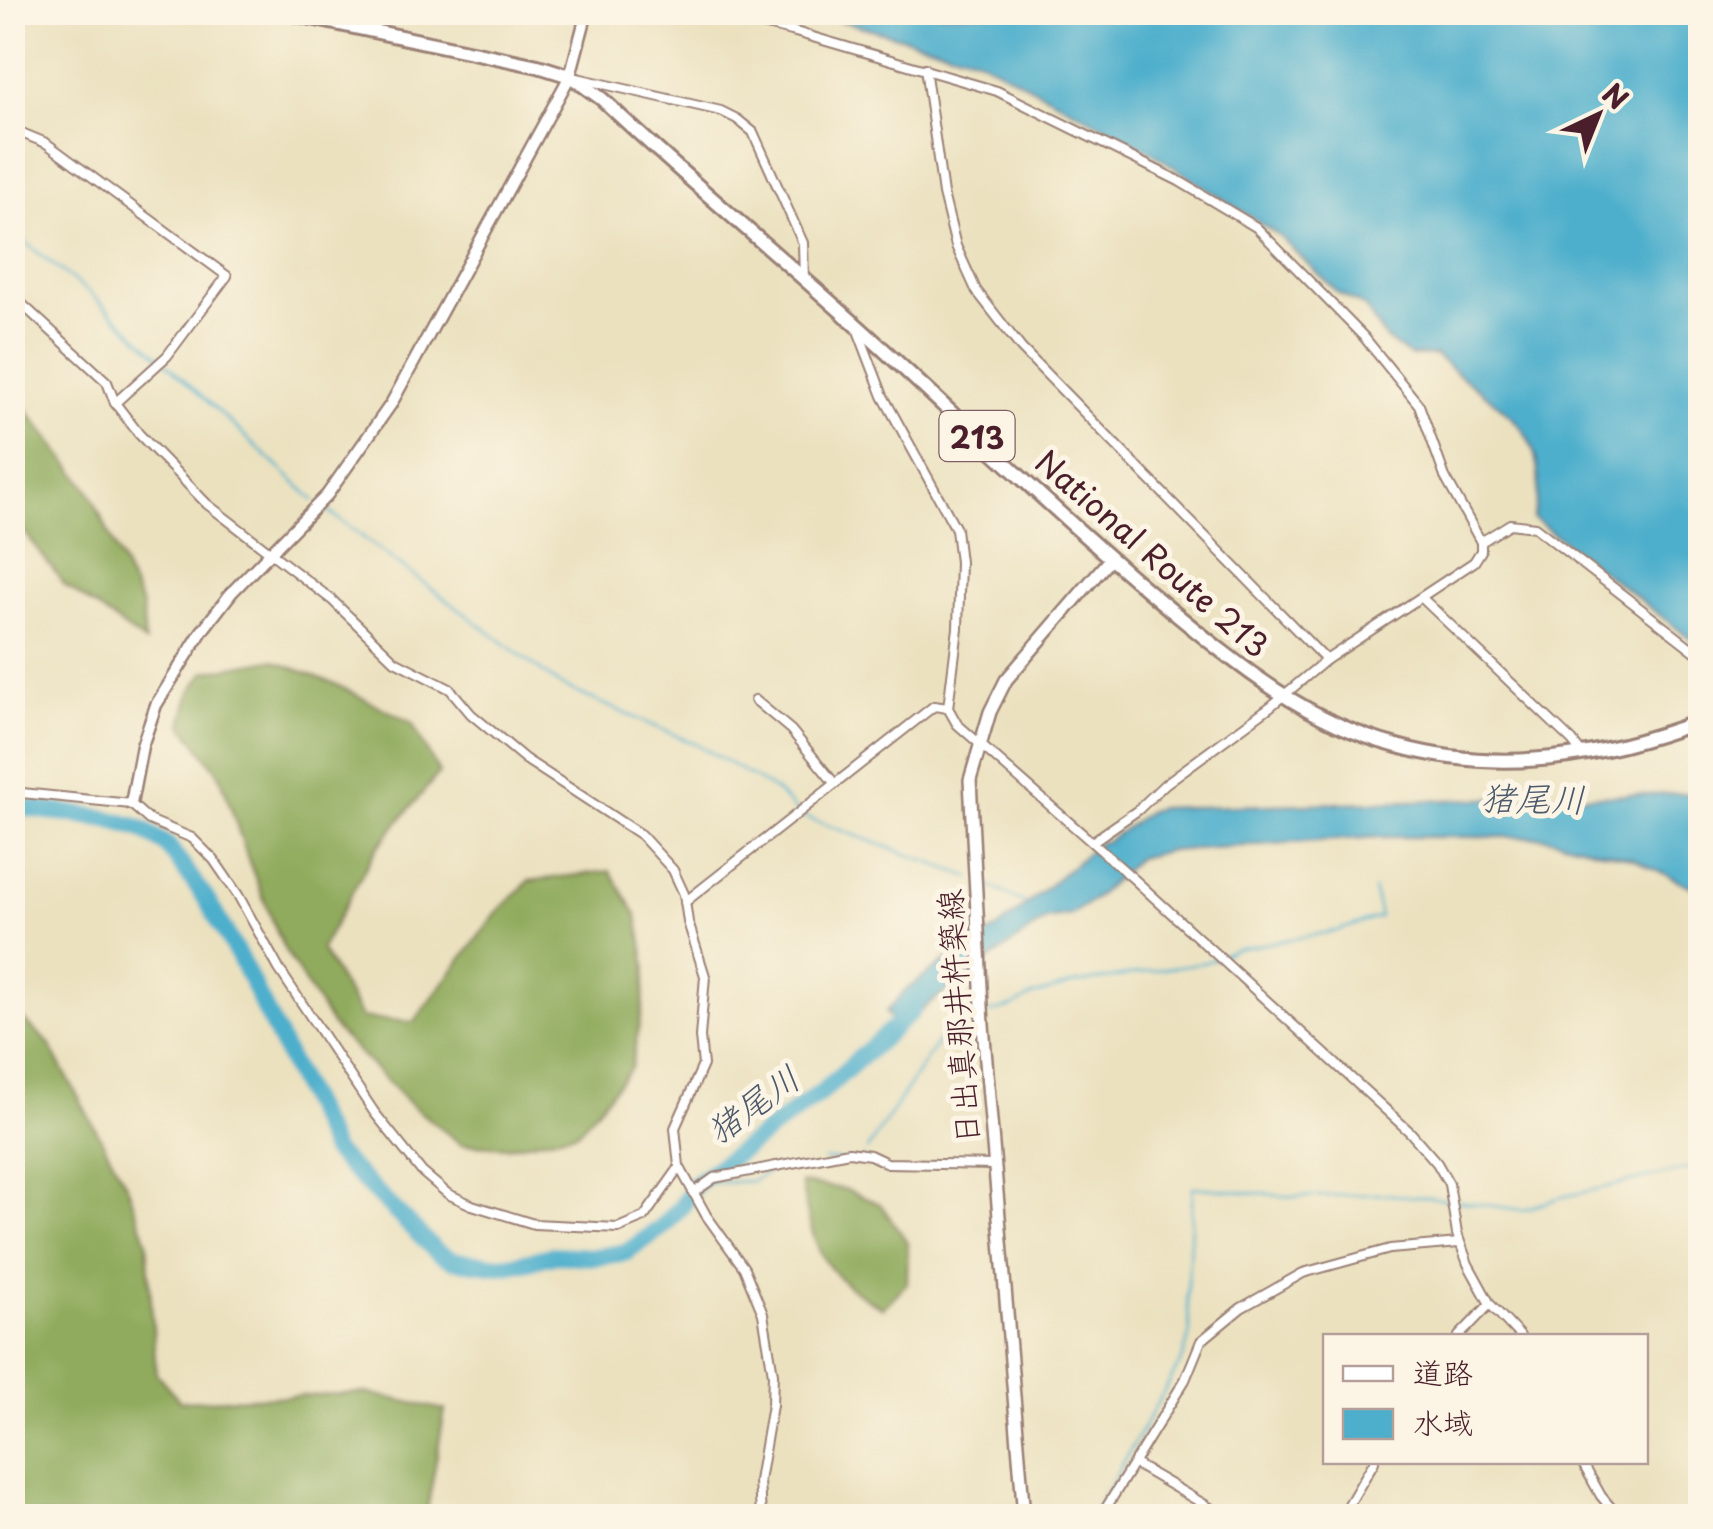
<svg xmlns="http://www.w3.org/2000/svg" width="1713" height="1529" viewBox="0 0 1713 1529" font-family="'Playpen Sans','Klee One',sans-serif">
	<rect width="100%" height="100%" fill="#fcf5e5"/>
	<filter id="ink" filterUnits="userSpaceOnUse"><feTurbulence type="fractalNoise" baseFrequency=".01" numOctaves="2"/><feDisplacementMap in="SourceGraphic" scale="20" xChannelSelector="R" yChannelSelector="G"/><feConvolveMatrix kernelMatrix="1 2 1 2 8 2 1 2 1" color-interpolation-filters="sRGB"/></filter>
	<filter id="wash" filterUnits="userSpaceOnUse"><feTurbulence type="fractalNoise" baseFrequency=".0048" numOctaves="4" result="noise"/><feDisplacementMap in="SourceGraphic" scale="40" xChannelSelector="R" yChannelSelector="G"/><feGaussianBlur stdDeviation="2.25" result="paint"/><feColorMatrix in="noise" values="0 0 0 0 0 0 0 0 0 0 0 0 0 0 0 0 0 1.4 0 .05"/><feComposite in="paint" operator="in"/></filter>
	<g filter="url(#wash)">
		<rect width="100%" height="100%" fill="#ebe1bf"/>
		<!-- forest -->
		<g fill="#90ab5d" stroke="#6d6544" stroke-width="2.5">
			<path d="M13 392 89 490 142 606 145 642 65 585 13 517Z"/>
			<path d="M272 660 333 683 412 723 439 773 376 849 321 949 362 1018 414 1022 497 912 529 881 610 871 637 915 646 966 643 1006 631 1068 578 1132 507 1147 461 1144 411 1105 332 1026 283 947 249 862 220 775 182 724 191 691 205 672Z"/>
			<path d="M12 1010 48 1042 128 1188 147 1242 156 1373 180 1401 367 1393 445 1410 426 1516H13Z"/>
			<path d="M801 1183 844 1189 880 1204 908 1243 907 1283 883 1308C819 1273 815 1250 801 1183Z"/>
		</g>
		<!-- water -->
		<g fill="#4dafcc" stroke="#4c677c" stroke-width="2.5">
			<path d="M812 13H1700V646L1533 518C1558 424 1493 407 1435 355L1410 356 1385 338 1365 307 1338 293 1279 236 1148 150 977 58Z"/>
			<path d="M1700 793V891L1634 859 1543 837H1379L1167 851 1138 858 1093 900 1071 915 1046 919 929 1004 899 1030 886 1012 906 990 965 947 999 928 1100 842H1106L1149 811 1160 808Z"/>
		</g>
		<g fill="none" stroke-linecap="round" stroke-linejoin="round">
			<!-- stream -->
			<g stroke="#4dafcc" stroke-width="2.5">
				<path d="M12 232 92 295 160 357"/>
				<path d="M166 363 314 500"/>
				<path d="M320 505 560 685 700 746 775 790 802 816 970 877"/>
				<path d="M982 882 1025 903"/>
				<path d="M988 1013 1012 1007 1032 996 1074 984 1206 962 1236 949 1336 931 1380 917 1374 890"/>
				<path d="M867 1150 938 1041 956 1025 976 1016"/>
				<path d="M824 1160 861 1161 863 1157"/>
				<path d="M714 1183 752 1181 773 1169"/>
				<path d="M1093 1516 1183 1358 1190 1332 1187 1297 1193 1187 1295 1197 1380 1194 1434 1198 1523 1210 1562 1197 1700 1166"/>
			</g>
			<!-- river -->
			<path stroke="#4dafcc" stroke-width="18" d="M12 806 108 819 140 828 168 846 207 900 243 964 333 1151 437 1252 452 1260 491 1265 516 1264 555 1255 596 1257 627 1252 661 1228 682 1206 695 1184 823 1091 912 1011"/>
		</g>
	</g>
	<g filter="url(#ink)">
		<g fill="none" stroke-linecap="round" stroke-linejoin="round">
			<defs>
				<g id="minor">
					<path d="M711 12 792 31 997 91 1179 181 1256 227 1364 337 1419 405 1445 477 1481 542V551L1474 562 1326 660 1271 706 1165 784 1138 810 1092 842"/>
					<path d="M925 68 943 194 956 246 976 290 1021 348 1326 660"/>
					<path d="M577 78 721 111 737 119 753 132 803 243 804 280"/>
					<path d="M12 129 46 143 227 276 167 356 115 403"/>
					<path d="M12 295 107 382 115 403 139 434 207 504 332 600 395 661 450 689 471 714 525 759 641 835 673 870 684 894 688 922 705 976 700 1037 703 1065 675 1128 679 1166 706 1215 744 1268 763 1314 773 1374 772 1405 759 1481 761 1516"/>
					<path d="M857 328 883 396 956 529 960 562 958 628 948 708 957 724 1135 880 1410 1132 1437 1163 1449 1184 1457 1234 1468 1264 1490 1304 1520 1336"/>
					<path d="M1481 542 1510 524 1535 527 1700 655"/>
					<path d="M1422 598 1572 741 1583 755"/>
					<path d="M755 700 791 730 835 784"/>
					<path d="M12 792 131 804 149 820 192 838 214 860 238 895 279 969 374 1112 422 1172 448 1194 472 1205 534 1224 618 1228 644 1217 679 1168"/>
					<path d="M685 902 934 706 948 708"/>
					<path d="M693 1193 714 1178 849 1152 870 1155 887 1163 995 1165"/>
					<path d="M1459 1336 1490 1304"/>
					<path d="M1582 1462 1601 1496 1618 1516"/>
					<path d="M1135 1464 1224 1516"/>
					<path d="M287 1516H309"/>
					<path d="M1101 1516 1185 1380 1201 1341 1241 1308 1303 1273 1390 1249 1459 1243"/>
					<path d="M1342 1516 1374 1462"/>
				</g>
				<path id="tertiary" d="M131 804 142 746 156 705 202 631 232 592 327 495 391 404 570 76 587 12"/>
				<path id="secondary" d="M1024 1516 983 1025 970 780 990 712 1006 680 1110 559"/>
				<path id="trunk" d="M283 12 538 66 570 76 602 99C694 186 792 266 885 351 976 435 1065 521 1160 601 1233 661 1303 721 1397 746 1500 775 1602 758 1700 721"/>
			</defs>
			<!-- minor casing -->
			<use href="#minor" stroke="#9a8075" stroke-width="12"/>
			<!-- tertiary casing -->
			<use href="#tertiary" stroke="#9a8075" stroke-width="15"/>
			<!-- secondary casing -->
			<use href="#secondary" stroke="#9a8075" stroke-width="16"/>
			<!-- trunk casing -->
			<use href="#trunk" stroke="#9a8075" stroke-width="18"/>
			<!-- minor -->
			<use href="#minor" stroke="#fff" stroke-width="8"/>
			<!-- tertiary -->
			<use href="#tertiary" stroke="#fff" stroke-width="10"/>
			<!-- secondary -->
			<use href="#secondary" stroke="#fff" stroke-width="11"/>
			<!-- trunk -->
			<use href="#trunk" stroke="#fff" stroke-width="12"/>
		</g>
	</g>
	<g text-anchor="middle" dominant-baseline="central" stroke-width="10" stroke-linejoin="round" paint-order="stroke">
		<!-- shield labels -->
		<rect fill="#fcf5e5" stroke="#7f5f63" stroke-width="2.5" x="939.5" y="411" width="75" height="50" rx="8"/>
		<g font-size="30" font-weight="bold" fill="#4a1f2b">
			<text x="977" y="436">213</text>
		</g>
		<!-- street labels -->
		<g font-size="32" fill="#4a1f2b" stroke="#fcf5e5">
			<text transform="translate(1153 553) rotate(41)">National Route 213</text>
			<text transform="translate(957 1017) rotate(-94)">日出真那井杵築線</text>
		</g>
		<!-- water labels -->
		<g font-size="35" font-style="italic" fill="#4b596b" stroke="#fcf5e5">
			<text transform="translate(1533 797) rotate(1)">猪尾川</text>
			<text transform="translate(752 1103) rotate(-36)">猪尾川</text>
		</g>
	</g>
	<!-- margin -->
	<rect width="1713" height="1529" fill="none" stroke="#fcf5e5" stroke-width="50"/>
	<!-- legend -->
	<rect x="1323" y="1334" width="325" height="130" fill="#fcf5e5" stroke="#b59f9b" stroke-width="2.5"/>
	<rect x="1343" y="1366" width="50" height="15" fill="#ffffff" stroke="#b59f9b" stroke-width="2.5"/>
	<text x="1413" y="1384" font-size="30" fill="#4a1f2b">道路</text>
	<rect x="1343" y="1409" width="50" height="30" fill="#4dafcc" stroke="#b59f9b" stroke-width="2.5"/>
	<text x="1413" y="1434" font-size="30" fill="#4a1f2b">水域</text>
	<!-- north arrow -->
	<g transform="translate(1598 115) rotate(43)" stroke="#fcf5e5" stroke-width="8" paint-order="stroke">
	<path d="M0-8L18 38L0 25L-18 38Z" fill="#4a1f2b"/>
	<text y="-15" font-size="28" font-weight="bold" text-anchor="middle" fill="#4a1f2b">N</text>
	</g>
</svg>
